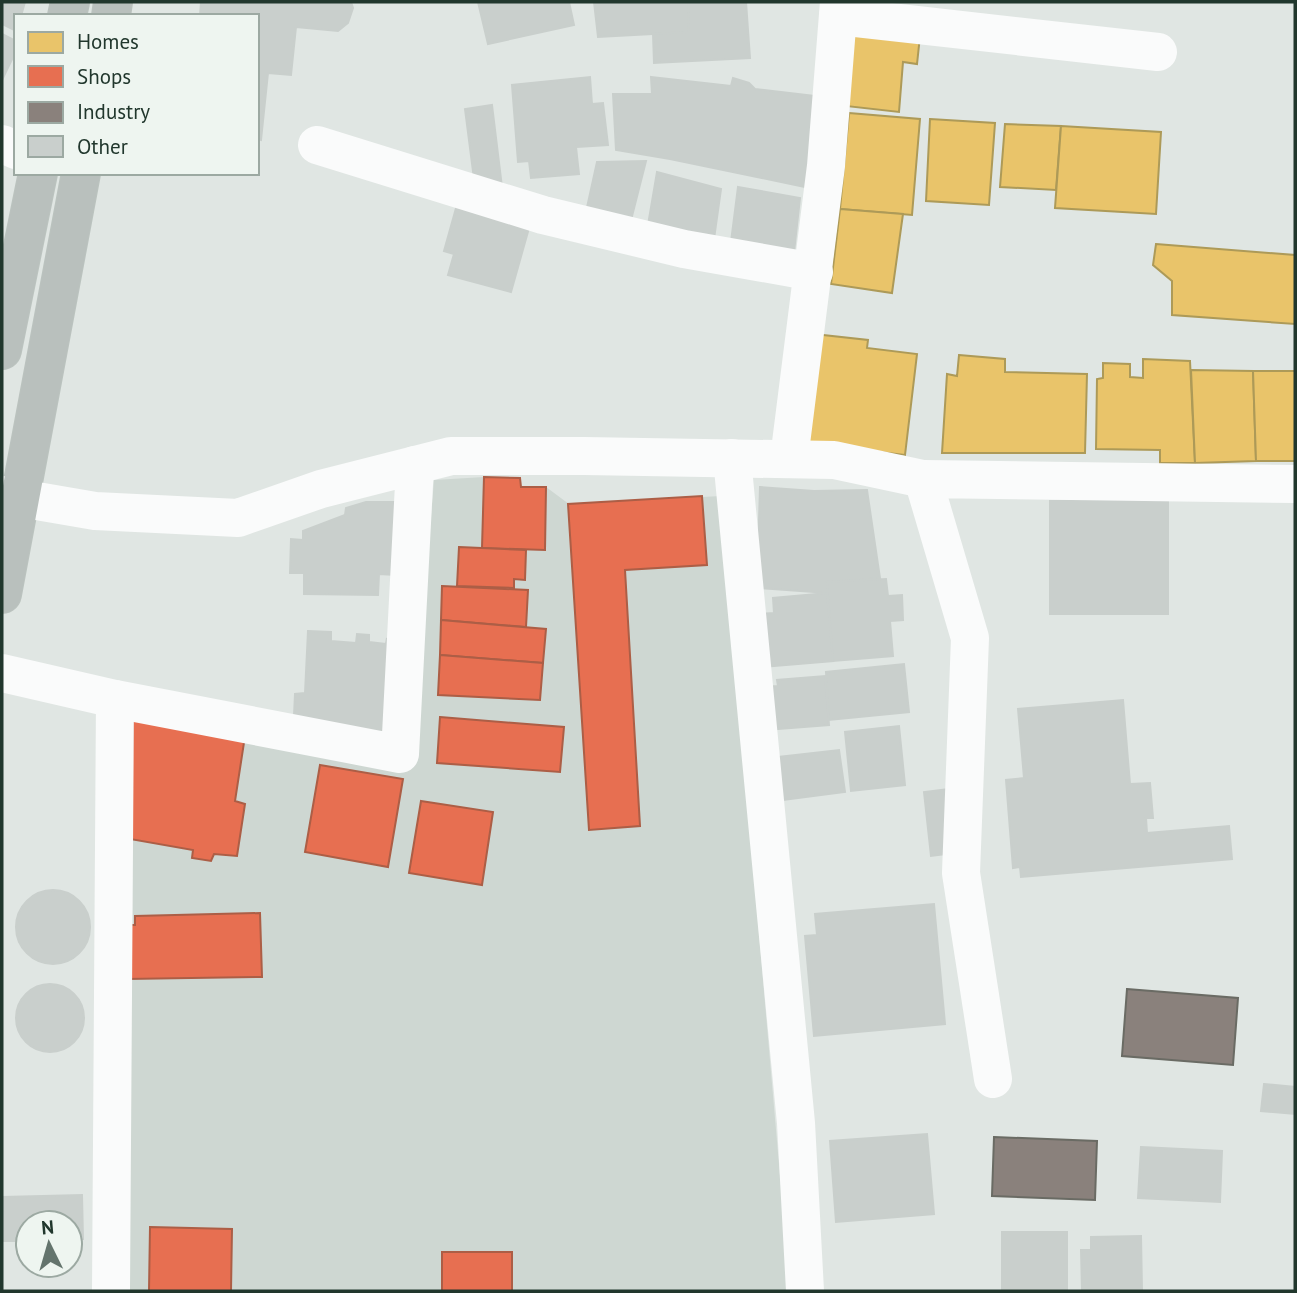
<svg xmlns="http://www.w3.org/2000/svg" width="1297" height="1293" viewBox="0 0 1297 1293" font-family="'PT Sans',sans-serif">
	<rect width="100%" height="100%" fill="#e0e6e3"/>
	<!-- built -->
	<path fill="#ced7d2" d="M484 477 520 478 521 487H546L569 504 721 496 790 1291H125L133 716 411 765 434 480Z"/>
	<!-- homes -->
	<g fill="#e9c46a" stroke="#ad9a58" stroke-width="2">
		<path d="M855 29 920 36 917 64 903 62 899 112 837 105Z"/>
		<path d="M849 113 920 119 912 215 840 209Z"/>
		<path d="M930 119 995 123 989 205 926 201Z"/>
		<path d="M1005 124 1061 126 1056 190 1000 187Z"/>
		<path d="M1061 126 1161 132 1156 214 1055 208Z"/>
		<path d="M840 209 903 214 892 293 831 284Z"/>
		<path d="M1156 244 1295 255V324L1172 315V281L1153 265Z"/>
		<path d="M814 334 868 340 867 348 917 354 905 455 802 443Z"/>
		<path d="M959 355 1005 359V372L1087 374 1085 453H942L947 374 957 376Z"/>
		<path d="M1143 359 1190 361 1195 463H1160V450L1096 449 1097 379 1103 378V363L1130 364V377L1143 378Z"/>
		<path d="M1191 370 1253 371 1256 461 1195 463Z"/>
		<path d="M1253 371H1295V461H1256Z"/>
	</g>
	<!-- shops -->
	<g fill="#e76f51" stroke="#ac5e46" stroke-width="2">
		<path d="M484 477 520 478 521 487H546L545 550 482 548Z"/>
		<path d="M702 496 707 565 625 570 640 826 589 830 568 504Z"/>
		<path d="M459 547 526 550 525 580 514 579V588L457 586Z"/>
		<path d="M442 586 528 590 526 627 441 620Z"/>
		<path d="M441 620 546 629 543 663 440 655Z"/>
		<path d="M440 655 543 663 540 700 438 695Z"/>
		<path d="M133 716 245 736 235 801 245 804 237 856 214 854 211 861 192 858 193 850 130 839Z"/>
		<path d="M440 717 564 727 560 772 437 763Z"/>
		<path d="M320 765 403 779 388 867 305 852Z"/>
		<path d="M421 801 493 812 482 885 409 873Z"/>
		<path d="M260 913 262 977 127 979 126 925H135V916Z"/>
		<path d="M150 1227 232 1229 231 1291H149Z"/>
		<rect x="442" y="1252" width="70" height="39"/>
	</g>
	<!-- industry -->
	<g fill="#8a817c" stroke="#6a6b64" stroke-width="2">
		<path d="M1127 989 1238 998 1233 1065 1122 1056Z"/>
		<path d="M994 1137 1097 1141 1095 1200 992 1196Z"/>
	</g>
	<!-- building -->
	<g fill="#c9cfcc" stroke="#c9cfcc" stroke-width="2">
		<path d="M2 2H25L21 16H16V31L2 24Z"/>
		<path d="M201 2H351L353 8 348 23 338 31 296 27 291 75 268 73 261 140 257 139V16H200Z"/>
		<path d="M478 2H569L574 25 488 44Z"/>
		<path d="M594 2H688L689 32 598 37Z"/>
		<path d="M688 2H746L750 58 654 63 653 34 689 32Z"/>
		<path d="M2 34 16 41V51L2 80Z"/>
		<path d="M590 77 592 104 603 103 608 145 576 147 579 174 531 178 529 161 518 162 512 85Z"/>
		<path d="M651 77 731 86 733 78 749 83 755 89 814 96 805 187 670 159 616 150 613 94H652Z"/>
		<path d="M492 105 502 187 474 179 465 109Z"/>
		<path d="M646 161 630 224 586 212 597 162Z"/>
		<path d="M657 172 721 189 714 239 648 225Z"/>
		<path d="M738 187 800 198 794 252 731 242Z"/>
		<path d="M458 201 531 221 511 292 448 275 454 254 444 251Z"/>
		<path d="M760 487 814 491 867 490 880 578 827 582V593L757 588Z"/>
		<rect x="1050" y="501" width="118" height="113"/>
		<path d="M366 502H396L395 575 379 574 378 595 304 594V573H290L291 539 303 540V531L345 515 346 508Z"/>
		<path d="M886 579 888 596 902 595 903 620 890 621 893 656 833 661 827 582Z"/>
		<path d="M827 593 833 661 761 667 756 614 774 613 773 598Z"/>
		<path d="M308 631 331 632V641L356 643 357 634 369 635V642L386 644 387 638 388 731 358 733 294 716 295 694 305 693Z"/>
		<path d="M904 664 909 712 829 720 826 672Z"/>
		<path d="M825 676 829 725 766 730 762 687 778 686 777 680Z"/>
		<path d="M1123 700 1130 784 1150 783 1153 818H1146L1147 833 1229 826 1232 859 1021 877 1020 867 1013 868 1006 780 1024 778 1018 709Z"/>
		<path d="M899 726 905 785 851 791 845 732Z"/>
		<path d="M839 750 845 792 776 801 770 758Z"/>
		<path d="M948 789 955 853 931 856 924 792Z"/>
		<circle cx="53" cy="927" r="37"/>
		<path d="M934 904 945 1024 814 1036 805 936 817 935 815 914Z"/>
		<circle cx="50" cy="1018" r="34"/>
		<path d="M1264 1084 1295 1087V1114L1261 1111Z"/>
		<path d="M927 1134 934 1214 836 1222 830 1141Z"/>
		<path d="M1141 1147 1222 1151 1220 1202 1138 1198Z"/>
		<path d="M82 1195 83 1239 70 1240V1223H28V1241H4L3 1197Z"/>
		<rect x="1002" y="1232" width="65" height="59"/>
		<path d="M1141 1236 1142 1291H1082L1081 1250H1091V1237Z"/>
	</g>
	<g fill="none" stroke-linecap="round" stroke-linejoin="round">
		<defs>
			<g id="highway">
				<path d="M67 16 70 2"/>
				<path d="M111 16 113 2"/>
				<path d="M2 350 38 173"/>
				<path d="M2 594 81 173"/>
			</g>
		</defs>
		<!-- highway casing -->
		<use href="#highway" stroke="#bbc3bf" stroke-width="40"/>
		<!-- minor -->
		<g stroke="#fafbfb" stroke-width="38">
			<path d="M838 16 1158 52"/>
			<path d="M2 144 16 150"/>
			<path d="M317 145 543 215 684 249 814 272"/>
			<path d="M732 458 796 1123 805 1291"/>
			<path d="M789 459 826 166 839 2"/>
			<path d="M2 495 95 511 238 518 321 489 451 456H584L834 460 923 479"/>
			<path d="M2 673 115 699 400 754 415 465"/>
			<path d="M993 1079 961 873 970 638 923 479 1295 484"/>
			<path d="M111 1291 115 699"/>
		</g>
		<!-- highway -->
		<use href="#highway" stroke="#b9c0bd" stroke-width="38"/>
	</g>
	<!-- border -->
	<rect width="1297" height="1293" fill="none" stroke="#21372d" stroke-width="7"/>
	<!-- legend -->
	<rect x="14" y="14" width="245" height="161" fill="#eef5f0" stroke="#9ca9a2" stroke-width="2"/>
	<rect x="28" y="32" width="35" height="21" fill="#e9c46a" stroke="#9ca9a2" stroke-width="2"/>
	<text x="77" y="49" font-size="21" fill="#21372d">Homes</text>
	<rect x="28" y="66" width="35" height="21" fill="#e76f51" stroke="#9ca9a2" stroke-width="2"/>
	<text x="77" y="84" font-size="21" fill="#21372d">Shops</text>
	<rect x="28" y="102" width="35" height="21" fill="#8a817c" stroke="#9ca9a2" stroke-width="2"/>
	<text x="77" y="119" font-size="21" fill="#21372d">Industry</text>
	<rect x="28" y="136" width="35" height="21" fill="#c9cfcc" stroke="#9ca9a2" stroke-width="2"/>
	<text x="77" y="154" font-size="21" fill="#21372d">Other</text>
	<!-- north arrow -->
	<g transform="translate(49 1244) rotate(355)"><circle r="33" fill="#eef5f0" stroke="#9ca9a2" stroke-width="2"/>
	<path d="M0-5L12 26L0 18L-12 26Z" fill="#64746d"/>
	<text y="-10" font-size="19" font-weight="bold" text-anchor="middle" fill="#21372d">N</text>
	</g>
</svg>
